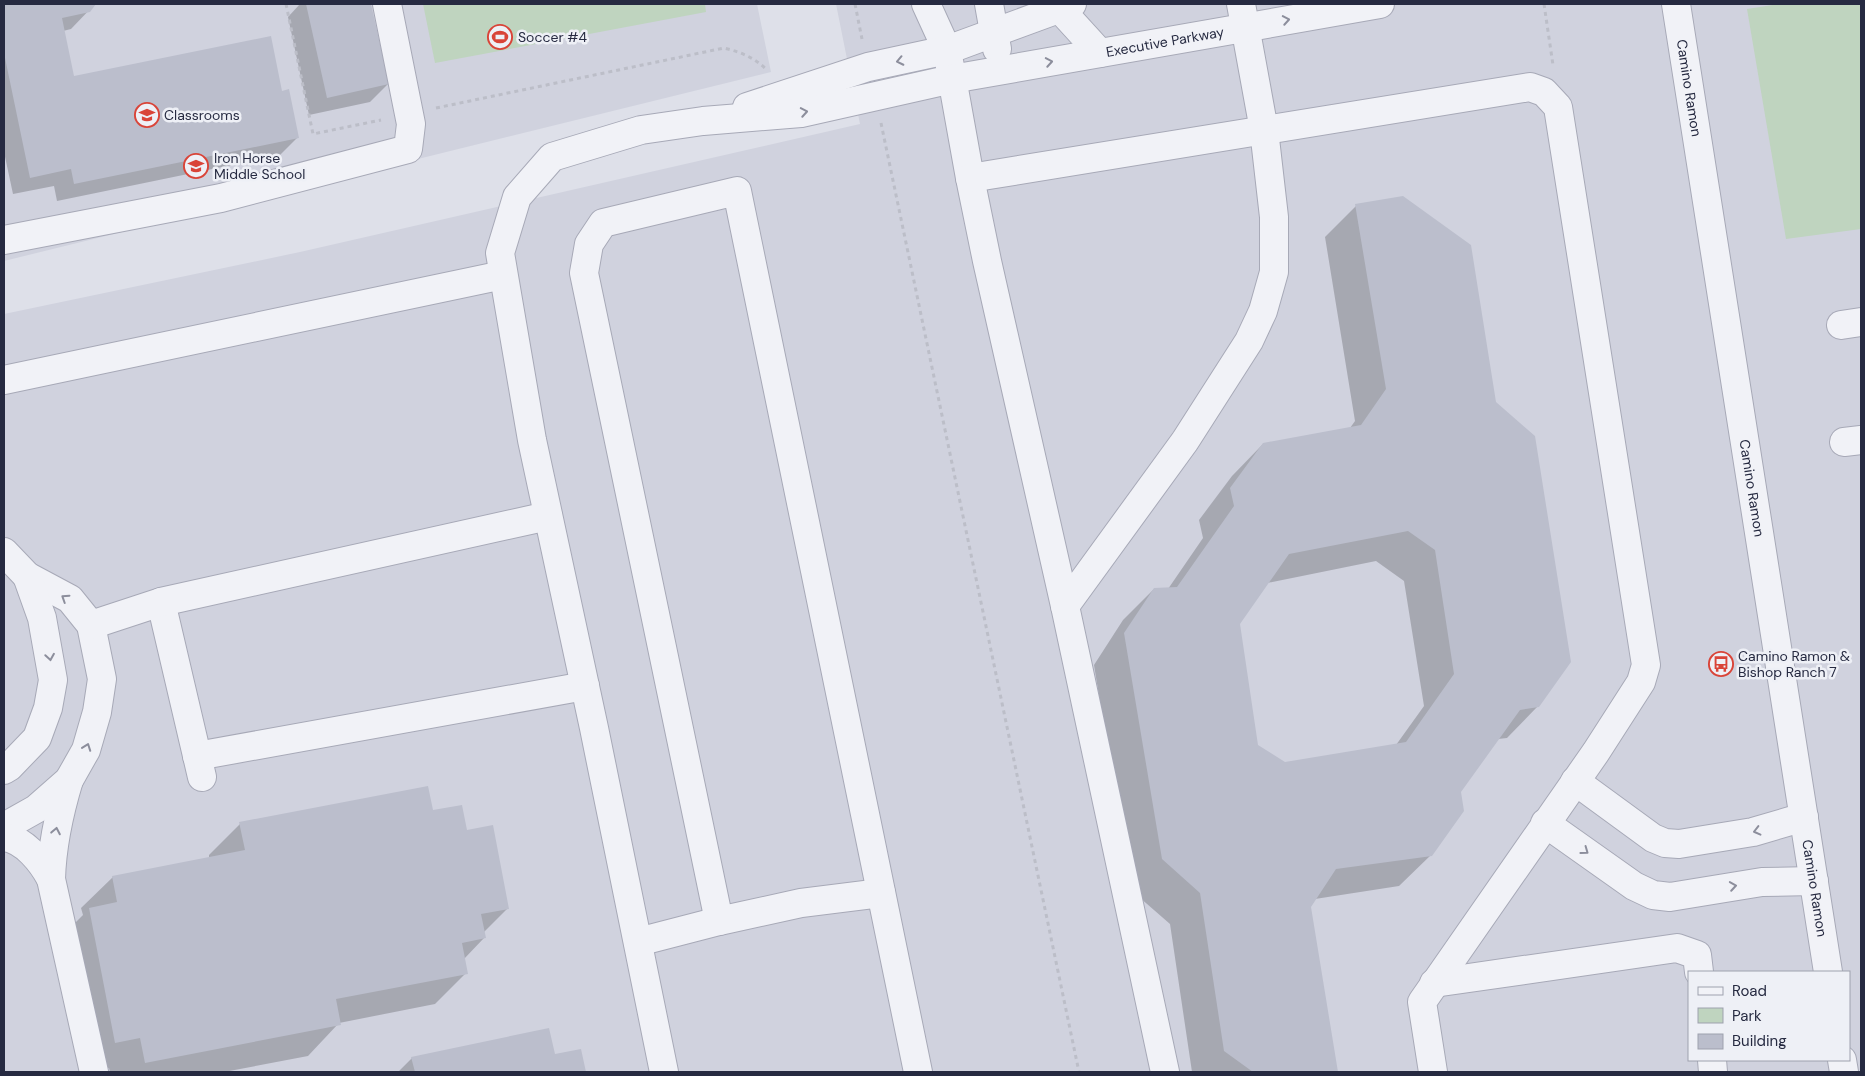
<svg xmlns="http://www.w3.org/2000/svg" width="1865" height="1076" viewBox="0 0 1865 1076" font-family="'DM Sans',sans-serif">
	<rect width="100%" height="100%" fill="#dee0e9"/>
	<!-- built -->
	<g fill="#d0d2de" fill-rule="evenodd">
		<path d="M4 4H757L771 72 4 261Z"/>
		<path d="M836 4H1861V1072H4V314L300 252 860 124ZM1689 972H1849V1060H1689Z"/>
	</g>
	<!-- green -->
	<g fill="#bfd4bf">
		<path d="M423 4H705L706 12 435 63Z"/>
		<path d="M1779 4H1861V229L1786 239 1747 9Z"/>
	</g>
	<!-- shadow -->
	<g fill="#0003" fill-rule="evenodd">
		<path d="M4 4H95L71 29 63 31 73 78 281 92 298 137 280 155 57 201 54 186 13 194 4 152Z"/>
		<path d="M300 4H370L388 84 370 102 309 115 288 17Z"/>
		<path d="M1356 206 1538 706 1507 738 1498 739 1459 792 1431 855 1399 886 1315 899 1310 906 1337 1072H1192L1170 924 1131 890 1094 665 1123 620 1154 589H1168L1203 538 1199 520 1232 476 1263 444 1350 428 1355 421 1325 237ZM1376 561 1404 581 1424 706 1396 745 1285 764 1256 746 1238 624 1267 583Z"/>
		<path d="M432 812 466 832 508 908 483 933 484 938 464 959 466 973 435 1004 339 1023 308 1056 224 1072H110L109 1068 91 1072 58 940 83 915 81 908 113 877 209 858V855L240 824Z"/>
		<path d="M580 1050 584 1072H398L412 1058 554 1055Z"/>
	</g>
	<!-- building -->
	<g fill="#bbbecc" fill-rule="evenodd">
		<path d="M4 4H96L90 12 62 18 74 76 271 36 282 91 289 89 299 138 74 184 71 169 30 178 4 53Z"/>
		<path d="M306 4H371L389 84 327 98Z"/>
		<path d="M1403 196 1471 245 1496 402 1535 436 1571 662 1539 707 1520 710 1461 792 1464 811 1432 856 1336 869 1311 907 1338 1072H1253L1224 1051 1200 893 1162 859 1124 633 1154 588 1177 587 1234 506 1230 488 1263 443 1361 425 1386 389 1355 204ZM1408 531 1435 550 1454 674 1406 742 1285 762 1258 745 1240 624 1289 554Z"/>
		<path d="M428 786 433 810 462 805 467 830 493 825 509 909 481 914 486 938 462 943 468 974 336 999 341 1025 145 1063 140 1038 115 1043 89 908 117 902 112 876 245 850 239 822Z"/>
		<path d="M549 1028 555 1054 581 1049 586 1072H415L411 1057Z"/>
	</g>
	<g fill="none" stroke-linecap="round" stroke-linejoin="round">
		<defs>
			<g id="minor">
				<path d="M926 4 947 50 970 178 987 261 1065 606 1165 1072"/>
				<path d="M989 4 997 49"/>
				<path d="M1059 4V8L1100 53"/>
				<path id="s1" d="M1676 4 1828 972"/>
				<path d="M747 107 868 67 947 50 1072 4"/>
				<path d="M970 178 1530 87 1544 92 1558 107 1646 665 1641 682 1596 752 1422 1002 1433 1072"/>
				<path d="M4 240 221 198 408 149 411 124 387 4"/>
				<path d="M1841 325 1861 322"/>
				<path d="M4 380 503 275"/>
				<path d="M1844 442 1861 440"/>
				<path d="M4 552 27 576 70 599 91 625 102 679 97 712 86 750 69 780 36 809 4 827"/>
				<path d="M161 602 202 777"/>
				<path d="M1065 606 1185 441 1249 341 1263 311 1274 272V217L1264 130 1241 4"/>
				<path d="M91 625 161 602 548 516"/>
				<path d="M197 756 585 686"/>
				<path d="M4 770 9 767 37 738 48 708 53 680 42 618 27 576"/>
				<path d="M69 780C59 813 52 845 51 879L94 1072"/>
				<path d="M1575 781 1653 838 1665 843 1679 844 1753 832 1804 817"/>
				<path d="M1545 823 1634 886 1653 895 1670 897 1762 882 1814 881"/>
				<path d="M4 837C25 840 42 862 51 879"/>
				<path d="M719 921 584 273 589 244 603 223 737 191 918 1072"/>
				<path d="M638 942 719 921 801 903 881 893"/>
				<path d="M1434 983 1677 948 1697 955 1699 972"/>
				<path d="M1712 1060 1713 1072"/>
				<path d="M1842 1060 1844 1072"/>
				<path id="s2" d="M664 1072 594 728 532 440 500 253 517 197 552 157 641 130 703 121 801 113 952 79 1380 4"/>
			</g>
		</defs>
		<!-- minor casing -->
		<use href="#minor" stroke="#a7a9b7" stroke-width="30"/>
		<!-- path -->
		<g stroke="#bcbec8" stroke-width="3" stroke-dasharray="4 4" stroke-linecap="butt">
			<path d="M286 4 313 134 381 120"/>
			<path d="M855 4 862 39"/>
			<path d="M1544 4 1553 65"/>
			<path d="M436 108 724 48C741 52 755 58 767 70"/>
			<path d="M881 123 1079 1072"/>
		</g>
		<!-- minor -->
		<use href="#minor" stroke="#f1f2f7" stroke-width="28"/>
	</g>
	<!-- one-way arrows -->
	<defs><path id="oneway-chevron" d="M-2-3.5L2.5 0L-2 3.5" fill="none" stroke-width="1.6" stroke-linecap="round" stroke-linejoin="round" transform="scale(1.25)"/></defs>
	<g stroke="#8c8e9c">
		<use href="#oneway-chevron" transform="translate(1286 20) rotate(-10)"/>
		<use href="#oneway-chevron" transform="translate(900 61) rotate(168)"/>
		<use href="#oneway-chevron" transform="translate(1049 62) rotate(-10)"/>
		<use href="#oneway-chevron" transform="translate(804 112) rotate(-10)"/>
		<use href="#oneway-chevron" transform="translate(65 598) rotate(-147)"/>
		<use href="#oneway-chevron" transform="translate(50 657) rotate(81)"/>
		<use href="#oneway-chevron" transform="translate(87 747) rotate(-70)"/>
		<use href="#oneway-chevron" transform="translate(56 831) rotate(-79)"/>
		<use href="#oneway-chevron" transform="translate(1757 831) rotate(166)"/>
		<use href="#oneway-chevron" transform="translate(1585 851) rotate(36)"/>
		<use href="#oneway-chevron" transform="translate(1733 886) rotate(-9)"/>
	</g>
	<!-- icons -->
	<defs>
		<symbol id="stadium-ring" viewBox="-11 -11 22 22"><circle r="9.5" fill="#eef0f6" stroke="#d94438" stroke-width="1.5"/><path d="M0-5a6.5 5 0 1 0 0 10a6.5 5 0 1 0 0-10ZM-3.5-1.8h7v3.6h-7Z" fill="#d94438"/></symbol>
		<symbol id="school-ring" viewBox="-11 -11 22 22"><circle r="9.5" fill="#eef0f6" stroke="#d94438" stroke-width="1.5"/><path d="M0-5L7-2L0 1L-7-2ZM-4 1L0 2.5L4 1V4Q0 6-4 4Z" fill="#d94438"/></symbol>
		<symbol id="bus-ring" viewBox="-11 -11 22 22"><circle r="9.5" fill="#eef0f6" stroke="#d94438" stroke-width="1.5"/><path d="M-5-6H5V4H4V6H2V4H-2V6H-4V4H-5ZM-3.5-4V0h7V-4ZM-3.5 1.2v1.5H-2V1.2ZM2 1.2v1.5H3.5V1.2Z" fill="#d94438"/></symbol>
	</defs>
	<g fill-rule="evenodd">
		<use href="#stadium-ring" x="486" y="23" width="28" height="28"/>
		<use href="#school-ring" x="133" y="101" width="28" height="28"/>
		<use href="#school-ring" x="182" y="152" width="28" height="28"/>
		<use href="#bus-ring" x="1707" y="650" width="28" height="28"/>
	</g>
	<g text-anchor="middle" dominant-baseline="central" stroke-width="5" stroke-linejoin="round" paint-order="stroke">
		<!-- poi labels -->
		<g font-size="14" fill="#262a41" stroke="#eef0f6" text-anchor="start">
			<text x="518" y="37">Soccer #4</text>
			<text x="164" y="115">Classrooms</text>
			<text x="214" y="158">Iron Horse<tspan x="214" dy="16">Middle School</tspan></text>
			<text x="1738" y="656">Camino Ramon &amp;<tspan x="1738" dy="16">Bishop Ranch 7</tspan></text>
		</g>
		<!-- street labels -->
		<g font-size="14" fill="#262a41" stroke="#eef0f6">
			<text stroke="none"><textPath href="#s2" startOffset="1572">Executive Parkway</textPath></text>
			<text stroke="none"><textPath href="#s1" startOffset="85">Camino Ramon</textPath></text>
			<text stroke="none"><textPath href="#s1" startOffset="490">Camino Ramon</textPath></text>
			<text stroke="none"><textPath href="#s1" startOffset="895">Camino Ramon</textPath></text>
		</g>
	</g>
	<!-- border -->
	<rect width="1865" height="1076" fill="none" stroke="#262a41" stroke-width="10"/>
	<!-- legend -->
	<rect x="1688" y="971" width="162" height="90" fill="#eef0f6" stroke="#9ea1ae"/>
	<rect x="1698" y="987" width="25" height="8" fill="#f1f2f7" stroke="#9ea1ae"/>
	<text x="1732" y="996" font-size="15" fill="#262a41">Road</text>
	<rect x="1698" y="1008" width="25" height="15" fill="#bfd4bf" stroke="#9ea1ae"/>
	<text x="1732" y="1021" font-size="15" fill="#262a41">Park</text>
	<rect x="1698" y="1034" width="25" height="15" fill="#bbbecc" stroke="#9ea1ae"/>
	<text x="1732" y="1046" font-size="15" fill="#262a41">Building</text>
</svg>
